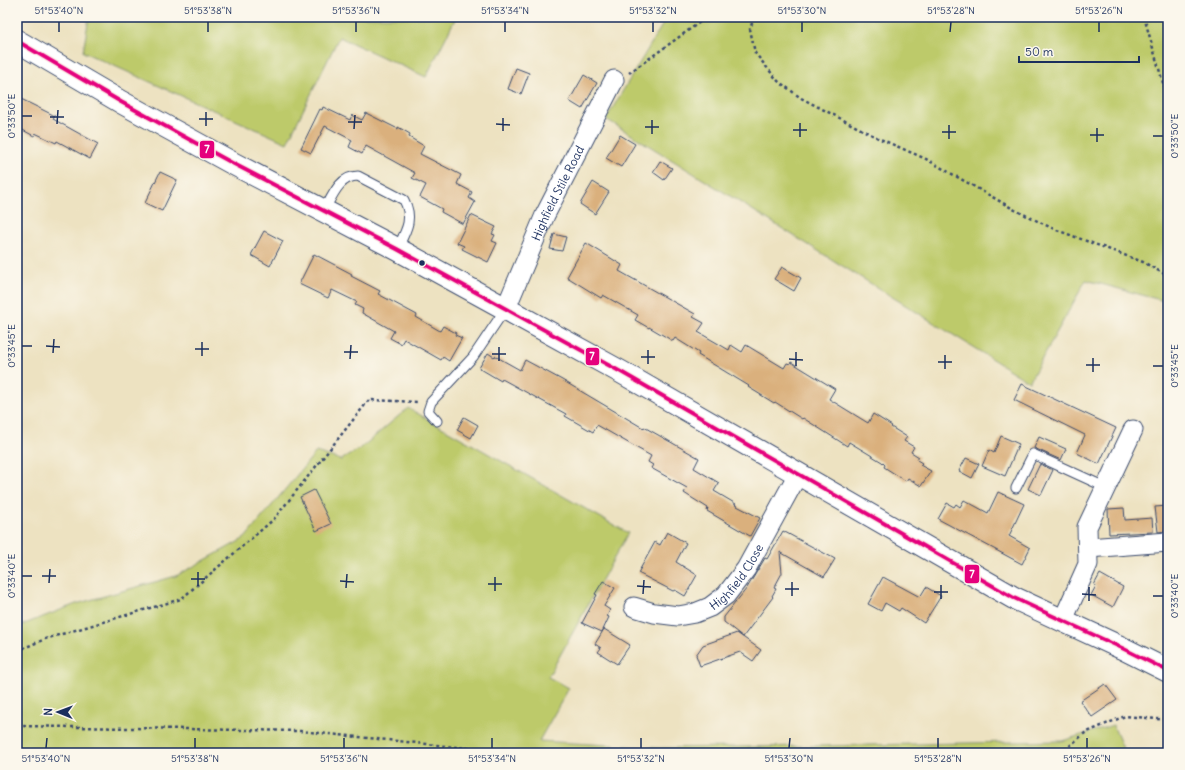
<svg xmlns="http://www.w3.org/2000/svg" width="1185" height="770" viewBox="0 0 1185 770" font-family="Delius,sans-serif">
	<rect width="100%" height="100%" fill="#fbf7ec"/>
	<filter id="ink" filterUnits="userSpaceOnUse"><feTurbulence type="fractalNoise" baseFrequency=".025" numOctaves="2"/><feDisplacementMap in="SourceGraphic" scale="8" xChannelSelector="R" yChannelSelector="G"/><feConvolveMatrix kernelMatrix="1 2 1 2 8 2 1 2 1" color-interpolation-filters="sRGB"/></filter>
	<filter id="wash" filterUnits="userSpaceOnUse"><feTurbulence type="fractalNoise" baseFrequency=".012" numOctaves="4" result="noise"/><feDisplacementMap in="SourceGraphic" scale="16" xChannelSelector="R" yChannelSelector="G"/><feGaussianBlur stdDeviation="0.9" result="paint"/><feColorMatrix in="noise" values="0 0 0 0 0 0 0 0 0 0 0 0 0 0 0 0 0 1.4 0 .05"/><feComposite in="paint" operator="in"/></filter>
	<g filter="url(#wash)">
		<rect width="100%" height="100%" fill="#ede2c1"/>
		<!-- green -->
		<g fill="#bdca6b" stroke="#6c7c64">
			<path d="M89 17H456L426 77 339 37 287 143 83 52Z"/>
			<path d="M667 17H1168V302L1086 280 1029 382 606 119Z"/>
			<path d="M408 408 628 533 548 677 569 688 539 741 659 748 820 746 1062 741 1113 725 1125 753H17V627L76 604 176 576 245 538 316 452 341 460 361 448Z"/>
		</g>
		<g id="blocks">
			<!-- building -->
			<g fill="#dab07d">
				<path d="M516 68 529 73 521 94 508 89Z"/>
				<path d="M584 75 597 83 582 109 569 101Z"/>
				<path d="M17 97 55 116 53 119 98 144 90 159 57 141 56 143 35 133 34 136 17 127Z"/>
				<path d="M323 107 350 120 352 115 362 120 366 113 398 129V127L410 134 409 137 424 146 420 154 461 175 457 184 472 192 469 198 475 202 463 224 441 212 442 209 420 197 426 185 412 178 415 173 366 146 362 154 349 147 352 140 325 126 311 153 301 148 320 109 322 110Z"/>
				<path d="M620 135 635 144 621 167 606 158Z"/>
				<path d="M660 161 672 168 664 180 653 172Z"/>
				<path d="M160 172 177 180 162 211 145 203Z"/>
				<path d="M593 182 609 192 595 214 580 204Z"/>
				<path d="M471 215 496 227 492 234 495 235 492 241 497 243 488 262 462 249 464 246 457 243Z"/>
				<path d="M264 231 283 241 270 266 251 255Z"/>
				<path d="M554 234 566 237 562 251 550 249Z"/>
				<path d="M586 243 622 265 619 271 695 314 693 317 704 323 698 332 729 350 731 345 742 352 746 345 784 368 787 363 790 364 791 362 835 389 829 399 868 423 873 414 892 426 891 427 907 437 904 441 914 447 911 452 919 457 917 460 922 463 920 465 931 471 921 486 908 478 906 481 884 467 885 465 882 462 849 442 847 446 803 418 802 419 775 402 774 403 748 387 749 386 698 355 699 353 675 338 673 341 649 327V328L635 320 638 315 603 295 601 298 567 277Z"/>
				<path d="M314 254 352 274 351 276 380 291 378 294 417 315 416 317 440 331 443 326 456 333 455 335 462 338 449 361 443 357 441 360 404 339 401 344 390 338 394 331 362 313 363 309 355 305 357 302 332 290 328 298 299 284Z"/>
				<path d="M782 267 801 278 794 291 774 279Z"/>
				<path d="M488 353 494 357 495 356 520 370 525 360 562 380 643 428 644 427 699 458 694 468 719 483 714 491 736 504 735 505 760 518 750 536 707 511 708 508 684 493 687 488 651 468 653 465 648 462 651 456 597 425 593 432 565 416 566 414 502 379 501 381 479 368Z"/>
				<path d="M1022 384 1116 428 1099 464 1077 453 1085 435 1014 400Z"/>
				<path d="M464 417 478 425 471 438 457 430Z"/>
				<path d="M1001 436 1019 444 1005 476 982 466 989 450 994 453Z"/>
				<path d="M1039 437 1066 449 1061 460 1034 448Z"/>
				<path d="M966 458 979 464 972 478 959 471Z"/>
				<path d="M1040 464 1053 470 1041 495 1028 489Z"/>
				<path d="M314 490 331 524 316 531 300 497Z"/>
				<path d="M998 492 1024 504 1009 536 1030 548 1022 564 938 519 947 503 954 507 956 504 960 507 964 500 988 513Z"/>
				<path d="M1168 506V531L1158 532 1155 507Z"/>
				<path d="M1124 508 1125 520 1152 518 1153 532 1109 534 1108 509Z"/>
				<path d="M783 531 835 559 824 577 780 552 782 573 774 588 776 589 772 596 773 597 743 637 724 622V617L747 588 765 558 767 559Z"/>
				<path d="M667 532 686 543 676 562 697 575 685 596 675 590 673 591 638 573 655 542 660 545Z"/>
				<path d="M1100 574 1123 587 1113 607 1091 595 1096 586 1094 585Z"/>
				<path d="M883 577 920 597 926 587 941 596 924 623 901 608 899 611 885 603 881 611 868 604Z"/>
				<path d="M603 581 615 588 604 606 610 610 607 616 609 617 602 632 582 623 597 595 595 594Z"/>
				<path d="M604 629 630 645 617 664 598 652 601 648 595 644Z"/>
				<path d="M737 633 761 650 753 661 740 652 700 666 696 655 703 645Z"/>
				<path d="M1105 684 1117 700 1092 717 1080 701Z"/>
			</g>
		</g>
	</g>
	<g filter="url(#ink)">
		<use href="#blocks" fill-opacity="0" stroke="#3a4a6d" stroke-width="1"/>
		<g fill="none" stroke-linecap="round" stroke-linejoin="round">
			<defs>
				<g id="lane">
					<path d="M324 211C332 197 339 176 358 176L404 200C414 219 406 231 397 249"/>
					<path d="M437 421 428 411 431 402 473 357 506 308"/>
					<path d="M1016 488 1033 454 1105 487"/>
				</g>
				<g id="street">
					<path id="s1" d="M506 308 545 215 614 80"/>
					<path d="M1088 548 1168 542"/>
					<path id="s2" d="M634 607 654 613 678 616 695 613 710 607 726 595 746 569 798 474"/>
					<path d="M1063 620 1088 564 1087 527 1133 430"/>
				</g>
				<path id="secondary" d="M17 41 121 102 234 164 397 249 621 372 1014 598 1122 648 1168 671"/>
			</defs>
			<!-- lane casing -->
			<use href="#lane" stroke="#3a4a6d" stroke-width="11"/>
			<!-- street casing -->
			<use href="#street" stroke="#3a4a6d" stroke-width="21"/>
			<!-- secondary casing -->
			<use href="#secondary" stroke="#3a4a6d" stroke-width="24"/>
			<!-- path -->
			<g stroke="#3a4a6d" stroke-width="2.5" stroke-dasharray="3 3" stroke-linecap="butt">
				<path d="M754 17 750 29 755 53 778 81 801 98 878 138 926 159 1015 210 1054 229 1143 262 1168 276"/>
				<path d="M1144 17 1168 100"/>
				<path d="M629 73 700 22 705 17"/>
				<path d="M17 651 45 639 181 599 274 519 369 400 418 402"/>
				<path d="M17 726 300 731 514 753"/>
				<path d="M1053 753 1066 749 1085 733 1125 716 1168 720"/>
			</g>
			<!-- lane -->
			<use href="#lane" stroke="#fff" stroke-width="9"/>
			<!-- street -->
			<use href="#street" stroke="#fff" stroke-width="19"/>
			<!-- secondary -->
			<use href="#secondary" stroke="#fff" stroke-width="22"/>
			<defs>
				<path id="bus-1" d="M17 41 121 102 234 164 397 249 621 372 1014 598 1122 648 1168 671"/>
			</defs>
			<!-- bus-1 casing -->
			<use href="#bus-1" stroke="#fbf7ec" stroke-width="7"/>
			<!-- bus-1 -->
			<use href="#bus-1" stroke="#e5007d" stroke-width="4"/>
		</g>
	</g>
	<!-- ticks -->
	<path fill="none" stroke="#1b2f5e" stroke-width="1.5" d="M59 32V22M208 32V22M356 32V22M505 32V22M653 32V22M802 32V22M950 32 951 22M1099 32V22M22 116H32M50 117H64M199 119H213M348 122H362M57 124 58 110M496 124 510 125M206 126V112M645 127H659M354 129 355 115M793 130H807M503 131V118M942 132H956M652 134V120M1090 135H1104M1153 136H1163M800 137V123M949 139V125M1097 142V128M22 346H32M46 346 60 347M195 349H209M344 352H358M53 353 54 339M492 354H506M202 356V342M641 357H655M350 359 351 345M789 359 803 360M499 361V347M938 362H952M648 364V350M1086 365H1100M796 366V352M1153 366H1163M945 369V355M1093 372V358M22 576H32M42 576H56M191 579H205M340 581 354 582M49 583 50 569M488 584H502M198 586V572M637 586 651 587M346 588 347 574M785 589H799M495 591V577M934 592H948M643 594 644 580M1082 594 1096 595M792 596V582M1153 596H1163M941 599V585M1089 601V587M46 748 47 738M195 748V738M344 748V738M492 748V738M641 748V738M789 748 790 738M938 748V738M1087 748V738"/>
	<!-- markers -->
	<circle fill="#1b2f5e" stroke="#fbf7ec" stroke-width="1.5" cx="422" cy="263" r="3.5"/>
	<g text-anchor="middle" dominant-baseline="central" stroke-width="4" stroke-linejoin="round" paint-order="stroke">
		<!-- street labels -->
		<g font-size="12" fill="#1b2f5e" stroke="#fbf7ec">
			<text stroke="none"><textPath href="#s1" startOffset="126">Highfield Stile Road</textPath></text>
			<text stroke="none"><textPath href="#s2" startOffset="119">Highfield Close</textPath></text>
		</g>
	</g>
	<g stroke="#fbf7ec" stroke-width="1.5">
		<rect x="199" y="140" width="16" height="19" rx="4" fill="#e5007d"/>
		<rect x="585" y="347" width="15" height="19" rx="4" fill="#e5007d"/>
		<rect x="964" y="564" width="16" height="20" rx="4" fill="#e5007d"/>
	</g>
	<g font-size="11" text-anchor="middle" font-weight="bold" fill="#fff">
		<text x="207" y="153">7</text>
		<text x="592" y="360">7</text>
		<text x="972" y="578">7</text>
	</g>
	<!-- margin -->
	<rect width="1185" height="770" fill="none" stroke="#fbf7ec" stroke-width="44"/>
	<!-- north arrow -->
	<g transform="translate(58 712) rotate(271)" stroke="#fbf7ec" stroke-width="3" paint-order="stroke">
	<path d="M0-3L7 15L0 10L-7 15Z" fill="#1b2f5e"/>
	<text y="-6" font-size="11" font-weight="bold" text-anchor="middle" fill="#1b2f5e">N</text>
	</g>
	<!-- scale -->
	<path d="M1019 56v6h120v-6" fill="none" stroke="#1b2f5e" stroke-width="2"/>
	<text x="1025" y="56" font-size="12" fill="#1b2f5e" stroke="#fbf7ec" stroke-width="3" paint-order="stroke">50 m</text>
	<rect x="22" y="22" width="1141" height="726" fill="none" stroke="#1b2f5e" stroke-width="1.5"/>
	<g font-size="10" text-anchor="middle" fill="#1b2f5e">
		<text x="59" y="14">51°53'40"N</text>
		<text x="208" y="14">51°53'38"N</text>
		<text x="356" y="14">51°53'36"N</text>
		<text x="505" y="14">51°53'34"N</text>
		<text x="653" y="14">51°53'32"N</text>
		<text x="802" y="14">51°53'30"N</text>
		<text x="951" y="14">51°53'28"N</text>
		<text x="1099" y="14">51°53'26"N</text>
		<text transform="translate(11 116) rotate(-90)" y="4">0°33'50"E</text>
		<text transform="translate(1174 136) rotate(-90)" y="4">0°33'50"E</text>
		<text transform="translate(11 346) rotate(-90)" y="4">0°33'45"E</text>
		<text transform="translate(1174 366) rotate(-90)" y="4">0°33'45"E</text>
		<text transform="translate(11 576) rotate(-90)" y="4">0°33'40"E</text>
		<text transform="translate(1174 596) rotate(-90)" y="4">0°33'40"E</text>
		<text x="46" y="762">51°53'40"N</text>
		<text x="195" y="762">51°53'38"N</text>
		<text x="344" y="762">51°53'36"N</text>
		<text x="492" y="762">51°53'34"N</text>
		<text x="641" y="762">51°53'32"N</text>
		<text x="789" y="762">51°53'30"N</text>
		<text x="938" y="762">51°53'28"N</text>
		<text x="1087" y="762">51°53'26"N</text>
	</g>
</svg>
